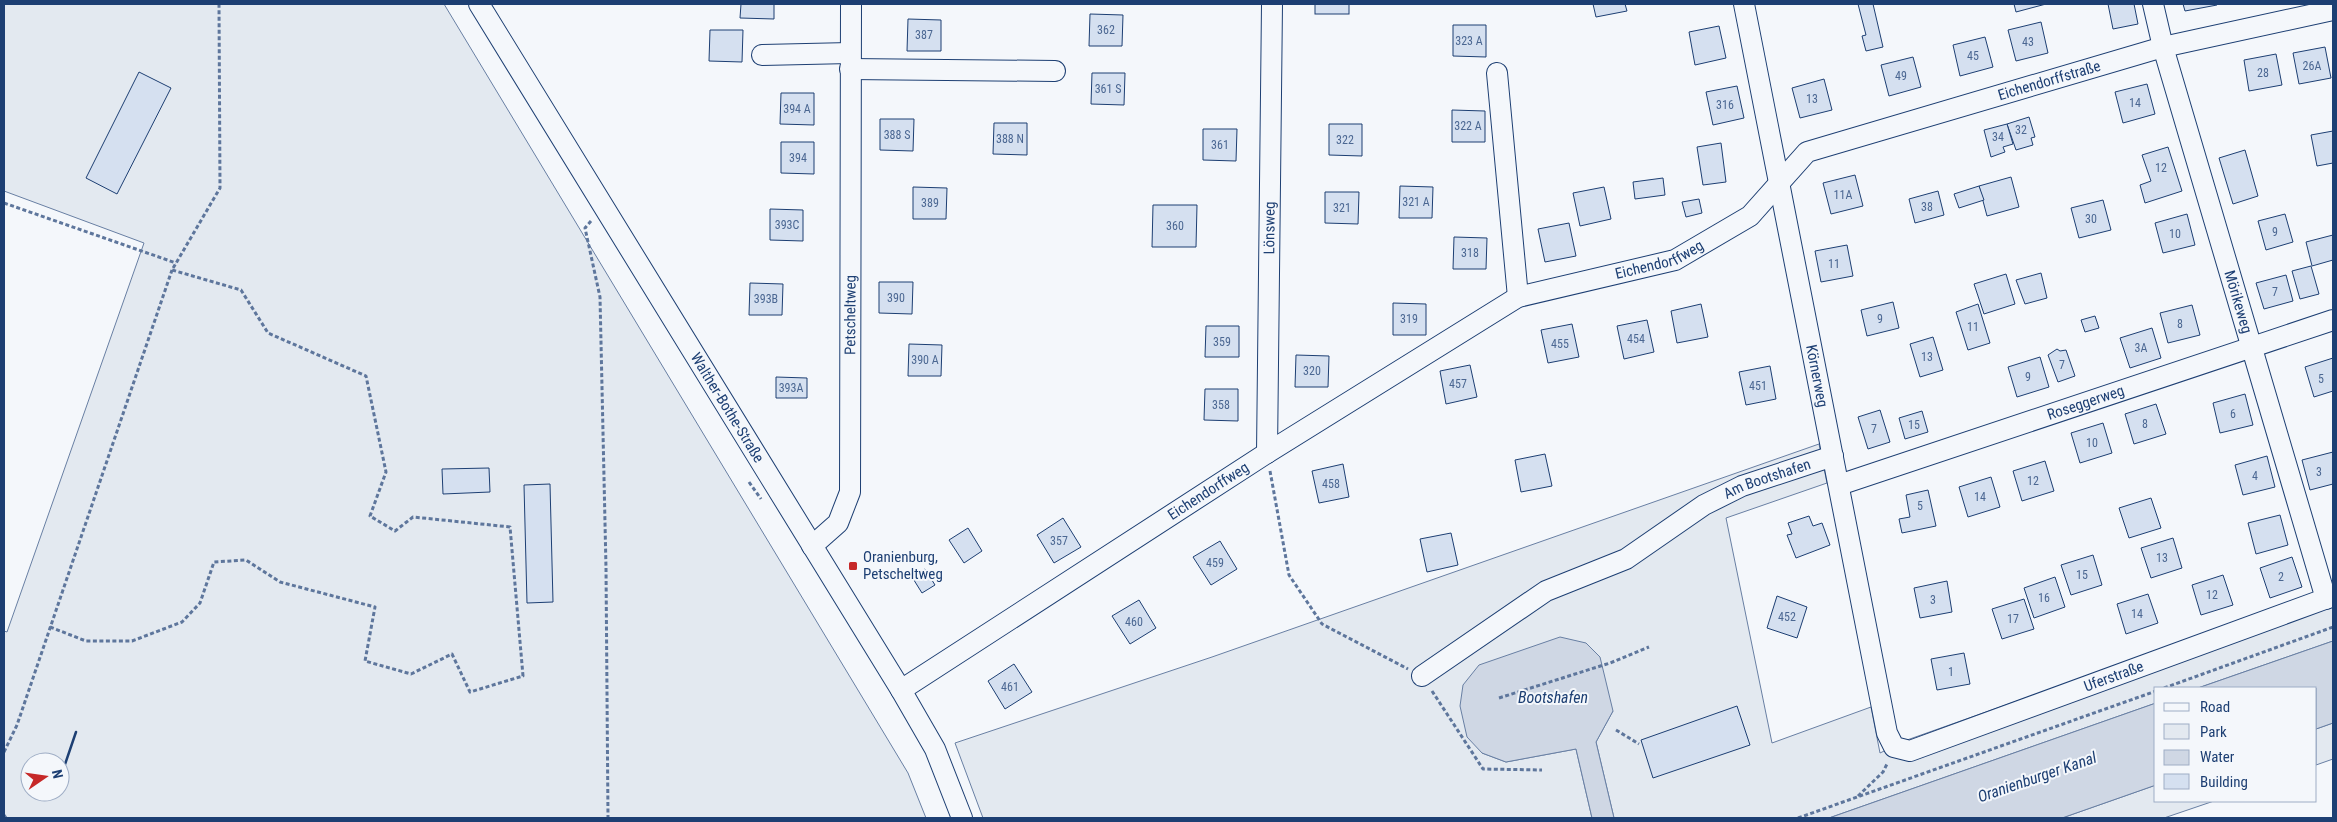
<svg xmlns="http://www.w3.org/2000/svg" width="2337" height="822" viewBox="0 0 2337 822" font-family="'Roboto Condensed',sans-serif">
	<rect width="100%" height="100%" fill="#f4f7fb"/>
	<!-- green -->
	<g fill="#e3e9f0" stroke="#687fa3" fill-rule="evenodd">
		<path d="M4 4H444L908 773 926 818H4V631L7 632 144 243 4 191ZM30 762H60V792H30Z"/>
		<path d="M1819 444 1827 483 1726 518 1772 743 1871 707 1880 753 1907 740 2333 589V641L2198 688H2156V703L1829 818H1614L1596 742 1613 711 1482 753 1506 762 1576 749 1592 818H983L955 743 1212 657Z"/>
		<path d="M2333 723V759L2316 765V729Z"/>
		<path d="M2156 785V801H2214L2164 818H2062Z"/>
	</g>
	<!-- water -->
	<g fill="#cfd7e4" stroke="#687fa3">
		<path d="M1560 637 1586 643 1600 657 1613 711 1596 742 1614 818H1592L1576 749 1506 762 1482 753 1467 737 1460 706 1463 685 1479 665Z"/>
		<path d="M2333 641V723L2316 729V688H2198Z"/>
		<path d="M2156 703V785L2062 818H1829Z"/>
	</g>
	<!-- building -->
	<g fill="#d5e0f0" stroke="#1d3f73">
		<path d="M741 4H774V19L740 18Z"/>
		<rect x="1315" y="4" width="34" height="10"/>
		<path d="M1593 4H1625L1627 11 1596 17Z"/>
		<path d="M1858 4H1873L1883 47 1866 51 1862 36 1866 35Z"/>
		<path d="M2014 4H2046L2016 12Z"/>
		<path d="M2108 4H2134L2138 24 2113 29Z"/>
		<path d="M2183 4H2217V5L2185 11Z"/>
		<path d="M1090 14 1123 15 1122 46H1089Z"/>
		<path d="M908 19 941 20V51H907Z"/>
		<path d="M2041 22 2048 53 2016 61 2008 30Z"/>
		<path d="M1453 25H1486V57L1453 56Z"/>
		<path d="M1719 26 1726 58 1695 65 1689 32Z"/>
		<path d="M710 30H743L742 62 709 61Z"/>
		<path d="M1985 37 1993 67 1960 76 1953 45Z"/>
		<path d="M2325 47 2331 78 2299 84 2293 53Z"/>
		<path d="M2276 54 2282 85 2249 91 2244 60Z"/>
		<path d="M1913 57 1921 87 1889 96 1881 65Z"/>
		<path d="M139 72 171 88 117 194 86 178Z"/>
		<path d="M1092 73H1125L1124 105 1091 104Z"/>
		<path d="M1824 79 1832 110 1800 118 1792 88Z"/>
		<path d="M2147 84 2155 114 2123 123 2115 92Z"/>
		<path d="M1737 86 1744 118 1713 125 1706 92Z"/>
		<path d="M781 93H814V125L780 124Z"/>
		<path d="M1452 110 1485 111V142H1452Z"/>
		<path d="M2029 117 2035 137 2031 138 2033 145 2016 150 2007 124Z"/>
		<path d="M880 119H914L913 151 880 150Z"/>
		<path d="M994 123H1027V155L993 154Z"/>
		<path d="M1329 124H1362V156L1329 155Z"/>
		<path d="M2007 124 2013 144 2003 147 2005 152 1991 157 1984 130Z"/>
		<path d="M1203 129H1237L1236 161 1203 160Z"/>
		<path d="M2333 131V163L2317 166 2311 135Z"/>
		<path d="M781 142H814V174L781 173Z"/>
		<path d="M1721 143 1726 182 1703 185 1697 147Z"/>
		<path d="M2168 147 2182 191 2145 203 2140 185 2151 181 2142 155Z"/>
		<path d="M2245 150 2258 196 2233 204 2219 158Z"/>
		<path d="M1855 175 1863 206 1831 214 1823 183Z"/>
		<path d="M2011 177 2019 207 1987 216 1979 186Z"/>
		<path d="M1663 178 1665 195 1635 199 1633 182Z"/>
		<path d="M1400 186 1433 187 1432 218H1399Z"/>
		<path d="M1979 186 1984 200 1959 208 1954 194Z"/>
		<path d="M913 187 947 188 946 219H913Z"/>
		<path d="M1604 187 1611 219 1580 226 1573 193Z"/>
		<path d="M1938 191 1944 215 1915 223 1909 199Z"/>
		<path d="M1325 192H1359L1358 224 1325 223Z"/>
		<path d="M1699 199 1702 213 1686 217 1682 202Z"/>
		<path d="M2103 200 2111 230 2079 238 2071 208Z"/>
		<path d="M1153 205H1197L1196 247H1152Z"/>
		<path d="M770 209 803 210V241L770 240Z"/>
		<path d="M2187 214 2195 245 2163 253 2155 223Z"/>
		<path d="M2285 214 2293 242 2266 250 2258 221Z"/>
		<path d="M1569 223 1576 256 1545 262 1538 229Z"/>
		<path d="M2333 235V260L2312 266 2306 242Z"/>
		<path d="M1454 237 1487 238 1486 269H1453Z"/>
		<path d="M1847 245 1853 276 1821 282 1815 251Z"/>
		<path d="M2311 266 2319 294 2300 299 2292 271Z"/>
		<path d="M2041 273 2047 298 2025 304 2016 280Z"/>
		<path d="M2006 274 2015 304 1984 314 1974 284Z"/>
		<path d="M2286 275 2293 301 2264 309 2256 283Z"/>
		<path d="M879 282H913L912 314 879 313Z"/>
		<path d="M750 283 783 284 782 315H749Z"/>
		<path d="M1893 302 1899 328 1867 336 1861 310Z"/>
		<path d="M1393 303 1426 304V335H1393Z"/>
		<path d="M1701 304 1708 337 1677 343 1671 311Z"/>
		<path d="M1978 304 1990 343 1968 350 1956 312Z"/>
		<path d="M2192 305 2200 335 2168 343 2160 313Z"/>
		<path d="M2095 316 2099 328 2085 332 2081 320Z"/>
		<path d="M1647 320 1654 352 1624 359 1617 326Z"/>
		<path d="M1572 324 1579 357 1548 363 1541 330Z"/>
		<path d="M1206 326H1239V357H1205Z"/>
		<path d="M2152 328 2161 358 2130 368 2120 338Z"/>
		<path d="M1933 337 1943 370 1920 377 1910 344Z"/>
		<path d="M909 344 942 345 941 376H908Z"/>
		<path d="M2057 349 2060 351 2066 350 2075 376 2058 382 2048 355Z"/>
		<path d="M1296 355 1329 356 1328 387H1295Z"/>
		<path d="M2040 357 2049 387 2017 397 2008 367Z"/>
		<path d="M2333 358V391L2314 397 2305 367Z"/>
		<path d="M1470 365 1477 397 1446 404 1440 371Z"/>
		<path d="M1770 366 1776 399 1746 405 1739 372Z"/>
		<path d="M776 377 807 378V398H776Z"/>
		<path d="M1205 389H1238V421L1204 420Z"/>
		<path d="M2245 394 2253 425 2220 433 2213 403Z"/>
		<path d="M2156 404 2166 434 2134 444 2125 414Z"/>
		<path d="M1880 410 1890 442 1868 449 1858 417Z"/>
		<path d="M1922 411 1928 432 1905 439 1899 418Z"/>
		<path d="M2103 423 2112 453 2080 463 2071 433Z"/>
		<path d="M2333 452V484L2310 490 2302 460Z"/>
		<path d="M1545 454 1552 486 1521 492 1515 460Z"/>
		<path d="M2267 456 2275 487 2243 495 2235 465Z"/>
		<path d="M2045 461 2054 491 2022 501 2013 471Z"/>
		<path d="M1343 464 1349 497 1319 503 1312 471Z"/>
		<path d="M489 468 490 492 443 494 442 469Z"/>
		<path d="M1991 477 2000 507 1968 517 1959 487Z"/>
		<path d="M550 484 553 602 527 603 524 485Z"/>
		<path d="M1928 490 1936 526 1902 533 1899 519 1910 517 1906 495Z"/>
		<path d="M2151 498 2161 528 2129 538 2119 508Z"/>
		<path d="M2280 515 2288 545 2256 554 2248 523Z"/>
		<path d="M1809 516 1813 526 1822 523 1830 545 1796 558 1787 535 1792 534 1788 523Z"/>
		<path d="M1063 518 1081 547 1054 563 1037 535Z"/>
		<path d="M968 528 982 551 964 563 949 540Z"/>
		<path d="M1451 533 1458 565 1427 572 1420 539Z"/>
		<path d="M2173 538 2182 568 2151 578 2141 548Z"/>
		<path d="M1220 541 1237 569 1211 585 1193 557Z"/>
		<path d="M2093 555 2102 585 2071 595 2061 565Z"/>
		<path d="M2292 557 2302 587 2270 598 2260 568Z"/>
		<path d="M925 569 935 585 922 593 912 577Z"/>
		<path d="M2223 575 2233 605 2201 615 2192 585Z"/>
		<path d="M2055 577 2065 607 2034 618 2024 588Z"/>
		<path d="M1947 581 1952 612 1920 618 1914 588Z"/>
		<path d="M2148 594 2158 623 2126 634 2117 604Z"/>
		<path d="M1777 596 1807 607 1797 638 1767 628Z"/>
		<path d="M2024 599 2034 629 2002 639 1992 609Z"/>
		<path d="M1139 600 1156 628 1130 644 1112 616Z"/>
		<path d="M1964 653 1970 684 1937 690 1931 659Z"/>
		<path d="M1014 664 1032 692 1005 709 988 681Z"/>
		<path d="M1737 706 1750 745 1653 778 1641 740Z"/>
	</g>
	<g fill="none" stroke-linecap="round" stroke-linejoin="round">
		<defs>
			<g id="minor">
				<path id="s1" d="M479 4 901 690 935 749 962 818"/>
				<path id="s2" d="M1744 4 1887 733 1894 747 1910 751 2333 596"/>
				<path id="s3" d="M2153 4 2163 47 2326 599"/>
				<path d="M762 55 850 53"/>
				<path d="M850 69 1055 71"/>
				<path d="M1497 73 1518 297"/>
				<path id="s4" d="M1267 453 1272 4"/>
				<path id="s5" d="M1839 485 2333 320"/>
				<path id="s6" d="M812 546 838 523 850 492 851 4"/>
				<path id="s7" d="M1422 676 1546 591 1626 559 1704 505 1742 486 1833 456"/>
				<path id="s8" d="M901 690 1267 453 1518 297 1675 260 1750 216 1807 152 2163 47 2333 10"/>
			</g>
		</defs>
		<!-- minor casing -->
		<use href="#minor" stroke="#1d3f73" stroke-width="22"/>
		<!-- path -->
		<g stroke="#5e769c" stroke-width="3" stroke-dasharray="4 2.5" stroke-linecap="butt">
			<path d="M4 203 176 263"/>
			<path d="M591 221 585 228 600 297 606 568 608 818"/>
			<path d="M1270 471 1289 575 1322 624 1408 669"/>
			<path d="M749 482 761 499"/>
			<path d="M50 627 86 641H132L182 622 200 603 214 562 246 560 280 582 375 607 365 661 411 674 452 654 470 692 523 676 510 527 413 517 395 531 370 516 386 472 366 376 268 333 241 290 172 270 220 188 219 4"/>
			<path d="M2164 688 2333 627"/>
			<path d="M1432 691 1483 769 1542 770"/>
			<path d="M1499 698 1610 663 1649 647"/>
			<path d="M1616 730 1639 744"/>
			<path d="M4 752 17 725 172 270"/>
			<path d="M1858 796 1883 772 1887 764"/>
			<path d="M4 815 6 818"/>
			<path d="M1798 818 2156 691"/>
		</g>
		<!-- minor -->
		<use href="#minor" stroke="#f4f7fb" stroke-width="20"/>
		<!-- wall -->
		<path stroke="#1d3f73" stroke-width="2.5" d="M60 779 76 732"/>
	</g>
	<!-- markers -->
	<rect fill="#c62828" stroke="#f4f7fb" stroke-width="2" x="848" y="561" width="10" height="10" rx="2.5"/>
	<g text-anchor="middle" dominant-baseline="central" stroke-width="4" stroke-linejoin="round" paint-order="stroke">
		<!-- number labels -->
		<g font-size="12" fill="#4b6792">
			<text x="1106" y="30">362</text>
			<text x="924" y="35">387</text>
			<text x="1469" y="41">323 A</text>
			<text x="2028" y="42">43</text>
			<text x="1973" y="56">45</text>
			<text x="2312" y="66">26A</text>
			<text x="2263" y="73">28</text>
			<text x="1901" y="76">49</text>
			<text x="1108" y="89">361 S</text>
			<text x="1812" y="99">13</text>
			<text x="2135" y="103">14</text>
			<text x="1725" y="105">316</text>
			<text x="797" y="109">394 A</text>
			<text x="1468" y="126">322 A</text>
			<text x="2021" y="130">32</text>
			<text x="897" y="135">388 S</text>
			<text x="1998" y="137">34</text>
			<text x="1010" y="139">388 N</text>
			<text x="1345" y="140">322</text>
			<text x="1220" y="145">361</text>
			<text x="798" y="158">394</text>
			<text x="2161" y="168">12</text>
			<text x="1843" y="195">11A</text>
			<text x="1416" y="202">321 A</text>
			<text x="930" y="203">389</text>
			<text x="1927" y="207">38</text>
			<text x="1342" y="208">321</text>
			<text x="2091" y="219">30</text>
			<text x="787" y="225">393C</text>
			<text x="1175" y="226">360</text>
			<text x="2275" y="232">9</text>
			<text x="2175" y="234">10</text>
			<text x="1470" y="253">318</text>
			<text x="1834" y="264">11</text>
			<text x="2275" y="292">7</text>
			<text x="896" y="298">390</text>
			<text x="766" y="299">393B</text>
			<text x="1409" y="319">319</text>
			<text x="1880" y="319">9</text>
			<text x="2180" y="324">8</text>
			<text x="1973" y="327">11</text>
			<text x="1636" y="339">454</text>
			<text x="1222" y="342">359</text>
			<text x="1560" y="344">455</text>
			<text x="2141" y="348">3A</text>
			<text x="1927" y="357">13</text>
			<text x="925" y="360">390 A</text>
			<text x="2062" y="365">7</text>
			<text x="1312" y="371">320</text>
			<text x="2028" y="377">9</text>
			<text x="2321" y="379">5</text>
			<text x="1458" y="384">457</text>
			<text x="1758" y="386">451</text>
			<text x="791" y="388">393A</text>
			<text x="1221" y="405">358</text>
			<text x="2233" y="414">6</text>
			<text x="2145" y="424">8</text>
			<text x="1914" y="425">15</text>
			<text x="1874" y="429">7</text>
			<text x="2092" y="443">10</text>
			<text x="2319" y="472">3</text>
			<text x="2255" y="476">4</text>
			<text x="2033" y="481">12</text>
			<text x="1331" y="484">458</text>
			<text x="1980" y="497">14</text>
			<text x="1920" y="506">5</text>
			<text x="1059" y="541">357</text>
			<text x="2162" y="558">13</text>
			<text x="1215" y="563">459</text>
			<text x="2082" y="575">15</text>
			<text x="2281" y="577">2</text>
			<text x="2212" y="595">12</text>
			<text x="2044" y="598">16</text>
			<text x="1933" y="600">3</text>
			<text x="2137" y="614">14</text>
			<text x="1787" y="617">452</text>
			<text x="2013" y="619">17</text>
			<text x="1134" y="622">460</text>
			<text x="1951" y="672">1</text>
			<text x="1010" y="687">461</text>
		</g>
		<!-- street labels -->
		<g font-size="15" fill="#1d3f73" stroke="#f4f7fb">
			<text stroke="none"><textPath href="#s8" startOffset="1318">Eichendorffstraße</textPath></text>
			<text stroke="none"><textPath href="#s4" startOffset="225">Lönsweg</textPath></text>
			<text stroke="none"><textPath href="#s8" startOffset="878">Eichendorffweg</textPath></text>
			<text stroke="none"><textPath href="#s3" startOffset="310">Mörikeweg</textPath></text>
			<text stroke="none"><textPath href="#s6" startOffset="245">Petscheltweg</textPath></text>
			<text stroke="none"><textPath href="#s2" startOffset="379">Körnerweg</textPath></text>
			<text stroke="none"><textPath href="#s5" startOffset="260">Roseggerweg</textPath></text>
			<text stroke="none"><textPath href="#s1" startOffset="474">Walther-Bothe-Straße</textPath></text>
			<text stroke="none"><textPath href="#s7" startOffset="400">Am Bootshafen</textPath></text>
			<text stroke="none"><textPath href="#s8" startOffset="366">Eichendorffweg</textPath></text>
			<text stroke="none"><textPath href="#s2" startOffset="992">Uferstraße</textPath></text>
		</g>
		<!-- poi labels -->
		<g font-size="15" fill="#1d3f73" stroke="#f4f7fb" text-anchor="start">
			<text x="863" y="557">Oranienburg,<tspan x="863" dy="17">Petscheltweg</tspan></text>
		</g>
		<!-- water labels -->
		<g font-size="16" font-style="italic" fill="#1d3f73" stroke="#f4f7fb">
			<text x="1553" y="697">Bootshafen</text>
			<text transform="translate(2037 777) rotate(-19)">Oranienburger Kanal</text>
		</g>
	</g>
	<!-- border -->
	<rect width="2337" height="822" fill="none" stroke="#1d3f73" stroke-width="10"/>
	<!-- legend -->
	<rect x="2154" y="687" width="162" height="115" fill="#f4f7fb" stroke="#9eadc5"/>
	<rect x="2164" y="703" width="25" height="8" fill="#f4f7fb" stroke="#9eadc5"/>
	<text x="2200" y="712" font-size="15" fill="#1d3f73">Road</text>
	<rect x="2164" y="724" width="25" height="15" fill="#e3e9f0" stroke="#9eadc5"/>
	<text x="2200" y="737" font-size="15" fill="#1d3f73">Park</text>
	<rect x="2164" y="750" width="25" height="15" fill="#cfd7e4" stroke="#9eadc5"/>
	<text x="2200" y="762" font-size="15" fill="#1d3f73">Water</text>
	<rect x="2164" y="774" width="25" height="15" fill="#d5e0f0" stroke="#9eadc5"/>
	<text x="2200" y="787" font-size="15" fill="#1d3f73">Building</text>
	<!-- north arrow -->
	<g transform="translate(45 777) rotate(77)"><circle r="24" fill="#f4f7fb" stroke="#9eadc5"/>
	<path d="M0-4L9 19L0 12L-9 19Z" fill="#c62828"/>
	<text y="-8" font-size="14" font-weight="bold" text-anchor="middle" fill="#1d3f73">N</text>
	</g>
</svg>
